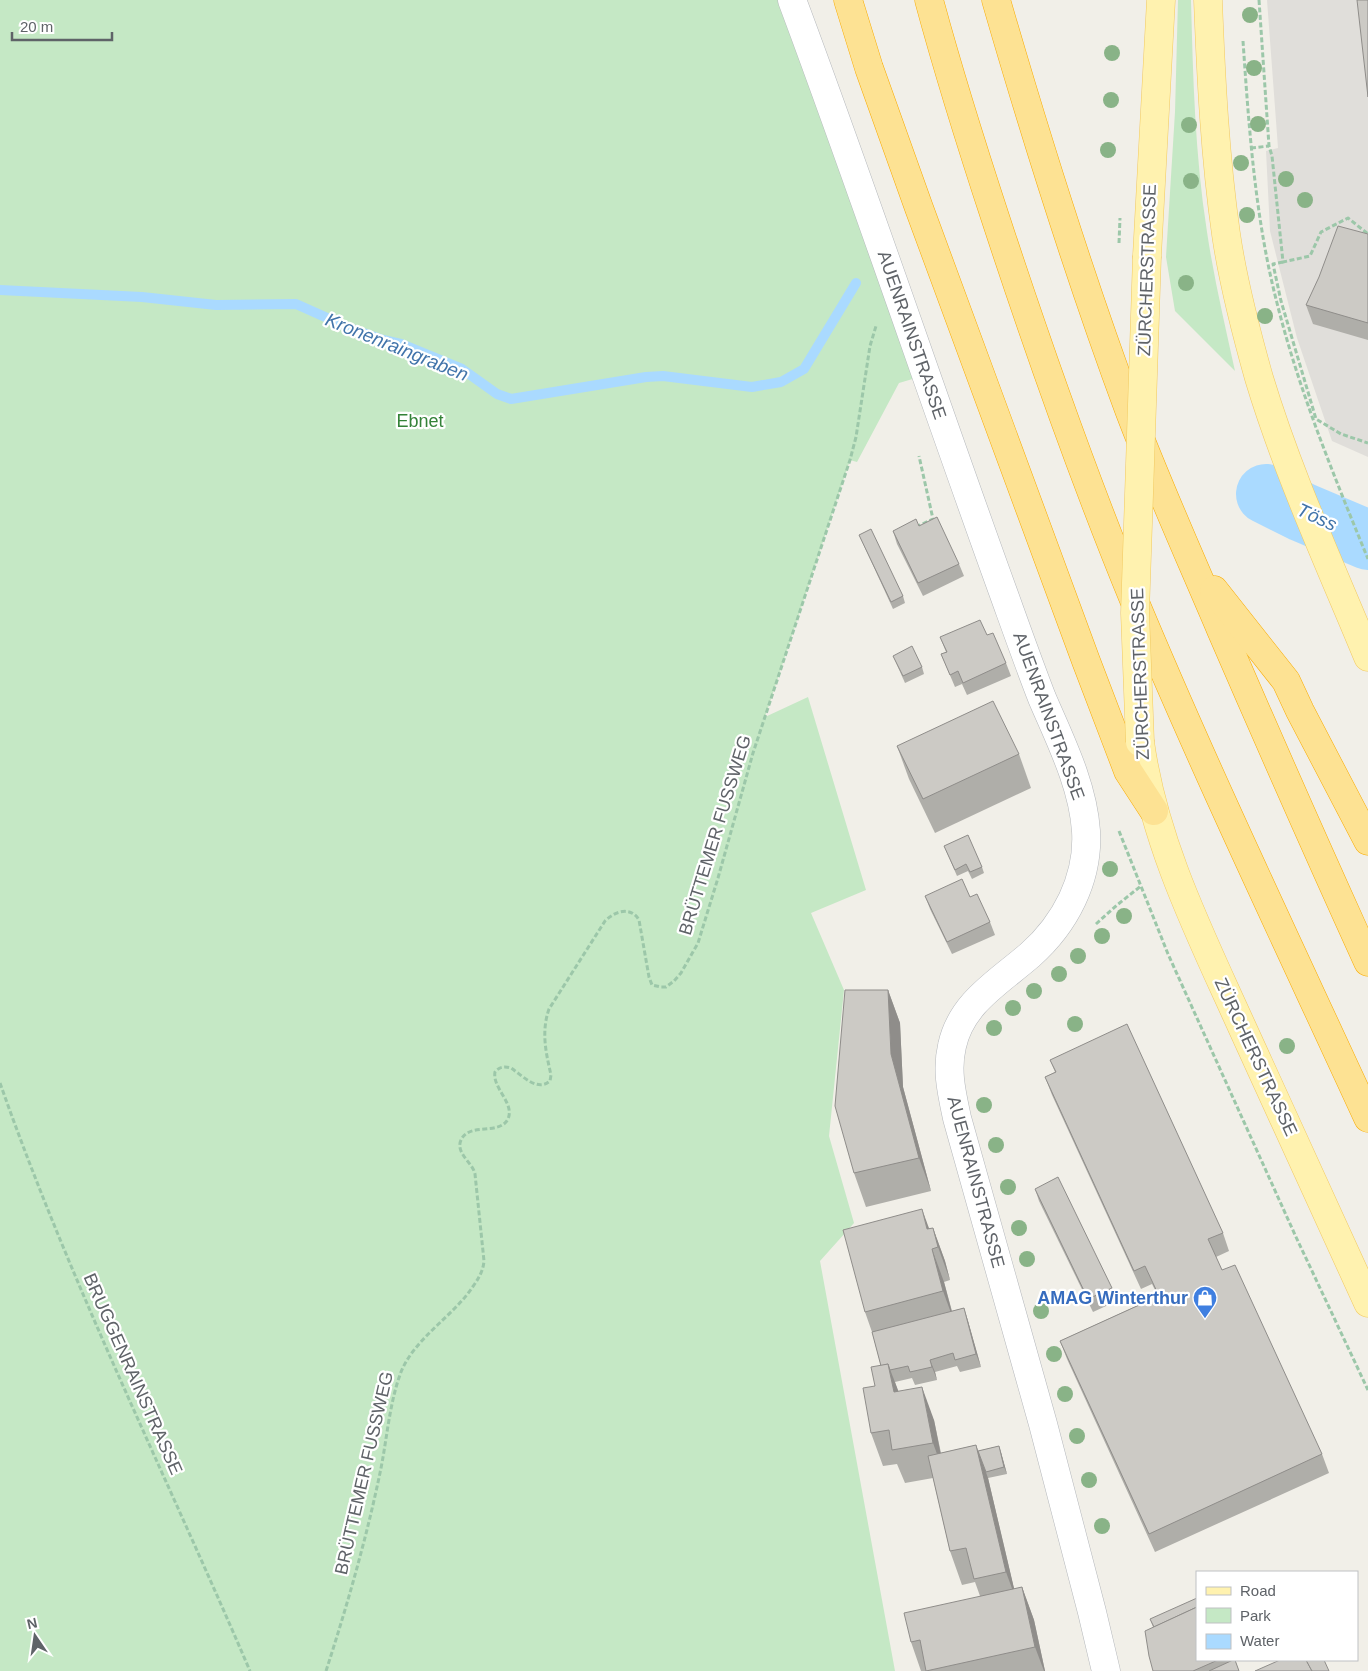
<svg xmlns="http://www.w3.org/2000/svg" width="1368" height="1671" viewBox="0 0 1368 1671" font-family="Helvetica,sans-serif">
	<rect width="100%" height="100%" fill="#f1efe8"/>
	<!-- industrial -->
	<path fill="#e0deda" d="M1267 0H1368V457L1332 441 1297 338 1270 231 1266 151 1278 148Z"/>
	<!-- green -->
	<g fill="#c5e8c5">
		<path d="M0 0H782L926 375 899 383 857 462 850 460 765 717 808 697 866 890 811 913 844 990 829 1136 854 1223 820 1261 895 1671H0Z"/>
		<path d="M1178 0H1191C1193 78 1195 155 1207 232 1214 279 1225 325 1235 371L1175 311 1166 257 1175 112Z"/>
	</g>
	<!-- water -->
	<path fill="#aadaff" d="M1273 482 1368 527V558L1315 536 1258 507Z"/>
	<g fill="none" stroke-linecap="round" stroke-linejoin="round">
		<!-- stream -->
		<path stroke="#aadaff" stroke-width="10" d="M0 290 142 297 216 305 296 304 352 329 383 340 401 344 462 369 497 394 511 399 646 377 663 376 752 387 781 382 804 369 856 283"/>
		<!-- river -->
		<path stroke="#aadaff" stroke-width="60" d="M1266 494 1302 512 1368 540"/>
		<defs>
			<path id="street" d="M792 0C865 195 931 393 1002 589 1015 625 1028 662 1042 698 1060 740 1083 785 1086 831 1089 879 1065 924 1030 955 999 982 961 1003 952 1046 946 1071 952 1094 957 1118L1043 1424 1092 1612 1106 1671"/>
			<g id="primary">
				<path d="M1208 0C1211 78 1215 157 1226 234 1233 282 1246 332 1259 378 1288 474 1330 565 1368 657"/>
				<path d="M1147 256 1161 0"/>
				<path d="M1140 742C1154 843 1200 934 1242 1027 1284 1119 1326 1211 1368 1303"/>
			</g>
			<g id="highway">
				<path d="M848 0 869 68 919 208 1086 661 1128 771 1154 811"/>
				<path d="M929 0C949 74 972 147 996 220 1038 348 1083 476 1134 600 1207 775 1289 946 1368 1118"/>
				<path d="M996 0C1036 138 1079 275 1129 410 1157 484 1190 557 1221 630 1269 741 1318 852 1368 962"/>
				<path d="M1214 590 1286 681 1300 711 1368 841"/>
			</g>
		</defs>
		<!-- street casing -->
		<use href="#street" stroke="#b5b8bc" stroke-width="29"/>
		<!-- primary casing -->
		<use href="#primary" stroke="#f2c960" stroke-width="29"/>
		<!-- highway casing -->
		<use href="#highway" stroke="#f9ab00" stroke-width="29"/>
		<!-- path -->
		<g stroke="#9cc7a9" stroke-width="3" stroke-dasharray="5 2.5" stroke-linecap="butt">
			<path d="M1259 0 1269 146 1272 156 1283 262 1310 256 1321 232 1348 218 1368 234"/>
			<path d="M1243 41C1249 128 1255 218 1277 303 1299 391 1334 476 1368 559"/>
			<path d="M1251 148 1269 146"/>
			<path d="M1283 262 1273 264 1281 301 1316 419 1341 434 1368 443"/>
			<path d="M916 527 933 519 919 456"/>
			<path d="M1119 831 1168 954 1296 1237 1368 1390"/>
			<path d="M1096 924 1117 905 1141 886"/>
			<path d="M0 1083C71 1285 166 1475 250 1671"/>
			<path d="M326 1671C347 1606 366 1540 380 1473 387 1440 389 1404 401 1372 415 1338 451 1318 472 1288 478 1279 483 1272 484 1261L475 1174C473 1163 455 1153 461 1140 469 1122 499 1136 508 1119 515 1103 492 1088 495 1072 499 1067 504 1066 511 1068 523 1076 537 1092 550 1081L551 1075C546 1053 541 1032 549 1009L605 921C615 911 631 906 639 920L649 977 652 985 661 987H666L674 981 681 973 698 943 718 878 753 753 850 460 856 437 870 346 876 326"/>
		</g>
		<!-- street -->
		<use href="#street" stroke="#fff" stroke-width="28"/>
		<!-- primary -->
		<use href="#primary" stroke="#fff2af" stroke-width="28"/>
		<!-- highway -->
		<use href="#highway" stroke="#fde293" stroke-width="28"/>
		<defs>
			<path id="primary-bridge" d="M1140 742 1135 613 1147 256"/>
		</defs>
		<!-- primary-bridge casing -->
		<use href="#primary-bridge" stroke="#f2c960" stroke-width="29" stroke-linecap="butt"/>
		<!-- path-bridge -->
		<path stroke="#9cc7a9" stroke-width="3" stroke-dasharray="5 2.5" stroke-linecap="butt" d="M1119 243 1120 218"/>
		<!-- primary-bridge -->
		<use href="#primary-bridge" stroke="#fff2af" stroke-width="28"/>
	</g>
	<!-- trees -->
	<g fill="#89b387">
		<circle cx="1250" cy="15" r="8"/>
		<circle cx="1112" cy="53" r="8"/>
		<circle cx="1254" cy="68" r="8"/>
		<circle cx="1111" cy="100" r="8"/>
		<circle cx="1258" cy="124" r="8"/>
		<circle cx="1189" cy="125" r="8"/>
		<circle cx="1108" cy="150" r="8"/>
		<circle cx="1241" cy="163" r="8"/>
		<circle cx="1286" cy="179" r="8"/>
		<circle cx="1191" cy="181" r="8"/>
		<circle cx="1305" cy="200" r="8"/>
		<circle cx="1247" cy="215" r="8"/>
		<circle cx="1186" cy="283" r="8"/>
		<circle cx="1265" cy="316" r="8"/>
		<circle cx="1110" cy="869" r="8"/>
		<circle cx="1124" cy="916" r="8"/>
		<circle cx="1102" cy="936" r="8"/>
		<circle cx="1078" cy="956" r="8"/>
		<circle cx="1059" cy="974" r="8"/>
		<circle cx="1034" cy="991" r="8"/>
		<circle cx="1013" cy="1008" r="8"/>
		<circle cx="1075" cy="1024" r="8"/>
		<circle cx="994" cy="1028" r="8"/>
		<circle cx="1287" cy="1046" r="8"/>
		<circle cx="984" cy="1105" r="8"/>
		<circle cx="996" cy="1145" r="8"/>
		<circle cx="1008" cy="1187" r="8"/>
		<circle cx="1019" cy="1228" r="8"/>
		<circle cx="1027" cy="1259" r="8"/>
		<circle cx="1041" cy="1311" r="8"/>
		<circle cx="1054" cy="1354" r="8"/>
		<circle cx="1065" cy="1394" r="8"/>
		<circle cx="1077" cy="1436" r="8"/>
		<circle cx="1089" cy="1480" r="8"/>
		<circle cx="1102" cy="1526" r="8"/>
	</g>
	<!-- wall -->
	<g fill="#afaea9">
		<path d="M1368 234V340L1313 324 1306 305Z"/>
		<path d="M919 526 959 564 964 576 923 596 897 544 893 531Z"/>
		<path d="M859 535 903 596 905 603 893 609Z"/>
		<path d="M987 635 1006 663 1011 676 967 695 962 684 955 687 941 654 946 652 940 637Z"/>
		<path d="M893 656 922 667 924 674 905 683Z"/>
		<path d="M897 746 1019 754 1031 788 935 833 909 779Z"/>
		<path d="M944 846 982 867 984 873 972 879 968 871 957 876Z"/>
		<path d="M925 896 970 897 990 922 995 935 952 954 930 909Z"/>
		<path d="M888 990 900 1023 903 1087 931 1191 866 1207 854 1173Z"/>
		<path d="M1050 1060 1223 1233 1229 1251 1216 1257 1222 1270 1322 1454 1329 1473 1155 1552 1067 1359 1060 1341 1158 1296 1152 1284 1141 1289 1052 1095 1045 1077 1055 1072Z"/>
		<path d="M1035 1189 1112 1288 1117 1301 1093 1312 1039 1201Z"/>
		<path d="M933 1228 945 1261 950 1280 944 1282 952 1311 964 1308 968 1321 981 1367 960 1372 957 1366 935 1372 937 1380 915 1385 912 1378 895 1382 898 1391 934 1420 941 1453 976 1445 978 1451 999 1446 1007 1474 988 1478 1014 1589 1022 1587 1034 1620 1045 1671H921L911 1642 980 1596 975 1582 962 1585 950 1551 933 1478 905 1483 897 1464 883 1466 871 1433 875 1386 881 1366 872 1332 865 1312 929 1229Z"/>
		<path d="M1150 1619 1197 1660H1235L1239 1671H1153V1627Z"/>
	</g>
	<!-- shaded-wall -->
	<g fill="#8f8d8a">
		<path d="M888 990 900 1023 903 1087 931 1191 919 1158 891 1054Z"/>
		<path d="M922 1209 934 1242 927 1229Z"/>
		<path d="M933 1228 945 1261 950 1280 938 1247Z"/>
		<path d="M932 1249 944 1282 955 1324 943 1291Z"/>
		<path d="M964 1308 968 1321 981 1367 976 1354Z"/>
		<path d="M930 1360 935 1372 937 1380 932 1367Z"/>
		<path d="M888 1364 901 1398 894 1392Z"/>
		<path d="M922 1387 934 1420 945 1476 933 1443Z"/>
		<path d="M976 1445 988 1478 1018 1605 1006 1572Z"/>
		<path d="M999 1446 1001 1452 1007 1474 1004 1467Z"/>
		<path d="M1022 1587 1034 1620 1045 1671H1044L1035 1647Z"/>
	</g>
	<!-- building -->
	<g fill="#cccac5" stroke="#8f8d8a">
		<path d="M1357 0H1368V97Z"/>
		<path d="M1338 226 1368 234V323L1306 305 1319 277Z"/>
		<path d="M937 517 959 564 918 583 893 531 916 519 919 526Z"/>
		<path d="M871 529 903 596 891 602 859 535Z"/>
		<path d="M980 620 987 635 993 633 1006 663 963 683 958 671 950 675 941 654 947 652 940 637Z"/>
		<path d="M912 646 922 667 903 676 893 656Z"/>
		<path d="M993 701 1019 754 923 799 897 746Z"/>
		<path d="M968 835 982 867 970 872 966 864 955 870 944 846Z"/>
		<path d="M962 879 970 897 977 894 990 922 947 942 925 896Z"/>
		<path d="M845 990H888L891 1054 919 1158 854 1173 835 1106Z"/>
		<path d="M1127 1024 1223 1233 1208 1239 1222 1270 1235 1265 1322 1454 1149 1534 1060 1341 1159 1296 1145 1266 1134 1271 1045 1077 1056 1072 1050 1060Z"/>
		<path d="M1058 1177 1112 1288 1088 1299 1035 1189Z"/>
		<path d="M922 1209 927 1229 933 1228 938 1247 932 1249 943 1291 865 1312 843 1230Z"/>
		<path d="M964 1308 976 1354 955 1360 953 1353 930 1360 932 1367 910 1372 908 1366 890 1370 888 1364 881 1366 872 1332Z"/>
		<path d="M888 1364 894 1392 922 1387 933 1443 892 1450 889 1430 871 1433 863 1388 875 1386 871 1367Z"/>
		<path d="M976 1445 1006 1572 974 1579 966 1548 950 1551 928 1456Z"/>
		<path d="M999 1446 1004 1467 986 1472 978 1451Z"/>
		<path d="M1022 1587 1035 1647 926 1671 920 1640 911 1642 904 1613Z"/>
		<path d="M1197 1598V1607L1154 1627 1150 1619Z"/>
		<path d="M1197 1607V1660H1218L1193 1671H1153L1149 1656 1145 1631Z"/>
		<path d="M1233 1660H1235L1239 1671H1209Z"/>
		<path d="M1280 1660H1306L1312 1671H1255Z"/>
		<path d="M1306 1660H1324L1329 1671H1312Z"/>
	</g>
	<!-- icons -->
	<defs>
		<symbol id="shop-pin" viewBox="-11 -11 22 30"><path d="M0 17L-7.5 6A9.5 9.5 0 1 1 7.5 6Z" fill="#3f7fe0" stroke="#fff"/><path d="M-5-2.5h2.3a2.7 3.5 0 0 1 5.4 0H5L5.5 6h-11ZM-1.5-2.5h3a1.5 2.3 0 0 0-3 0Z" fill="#fff"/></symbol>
	</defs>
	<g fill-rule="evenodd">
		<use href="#shop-pin" x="1191" y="1284" width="28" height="38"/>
	</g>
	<g text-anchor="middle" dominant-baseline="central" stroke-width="4.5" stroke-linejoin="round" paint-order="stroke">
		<!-- street labels -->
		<g font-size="18" fill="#5f6368" stroke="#fff">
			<text transform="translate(1147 270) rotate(-88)">ZÜRCHERSTRASSE</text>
			<text transform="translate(912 335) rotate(71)">AUENRAINSTRASSE</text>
			<text transform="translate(1140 674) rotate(-92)">ZÜRCHERSTRASSE</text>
			<text transform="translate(1049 716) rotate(70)">AUENRAINSTRASSE</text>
			<text transform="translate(715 835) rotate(-73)">BRÜTTEMER FUSSWEG</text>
			<text transform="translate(1256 1057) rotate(65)">ZÜRCHERSTRASSE</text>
			<text transform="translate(976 1182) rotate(75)">AUENRAINSTRASSE</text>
			<text transform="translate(133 1374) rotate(66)">BRUGGENRAINSTRASSE</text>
			<text transform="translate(364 1473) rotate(-77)">BRÜTTEMER FUSSWEG</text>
		</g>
		<!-- park labels -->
		<g font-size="18" fill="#348238" stroke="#fff">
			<text x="420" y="421">Ebnet</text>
		</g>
		<!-- shop labels -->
		<g font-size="18" font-weight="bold" fill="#366cbe" stroke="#fff" text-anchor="end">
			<text x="1188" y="1298">AMAG Winterthur</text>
		</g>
		<!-- water labels -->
		<g font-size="19" font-style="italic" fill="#4174aa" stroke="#fff">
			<text transform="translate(397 347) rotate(22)">Kronenraingraben</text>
			<text transform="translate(1317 517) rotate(24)">Töss</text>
		</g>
	</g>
	<!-- legend -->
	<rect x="1196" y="1571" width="162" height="90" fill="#ffffff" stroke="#bfc1c3"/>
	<rect x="1206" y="1587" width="25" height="8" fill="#fff2af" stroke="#bfc1c3"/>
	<text x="1240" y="1596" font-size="15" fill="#5f6368">Road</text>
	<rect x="1206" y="1608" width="25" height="15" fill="#c5e8c5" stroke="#bfc1c3"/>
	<text x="1240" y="1621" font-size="15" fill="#5f6368">Park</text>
	<rect x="1206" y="1634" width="25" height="15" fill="#aadaff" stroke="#bfc1c3"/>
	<text x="1240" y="1646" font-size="15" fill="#5f6368">Water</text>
	<!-- north arrow -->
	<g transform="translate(35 1636) rotate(347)" stroke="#ffffff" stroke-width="4" paint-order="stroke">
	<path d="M0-4L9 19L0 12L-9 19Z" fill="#5f6368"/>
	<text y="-8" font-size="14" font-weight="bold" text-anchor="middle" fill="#5f6368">N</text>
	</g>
	<!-- scale -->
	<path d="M12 32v8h100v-8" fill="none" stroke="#5f6368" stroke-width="2.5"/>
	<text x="20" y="32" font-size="15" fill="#5f6368" stroke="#ffffff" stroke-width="4" paint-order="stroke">20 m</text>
</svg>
